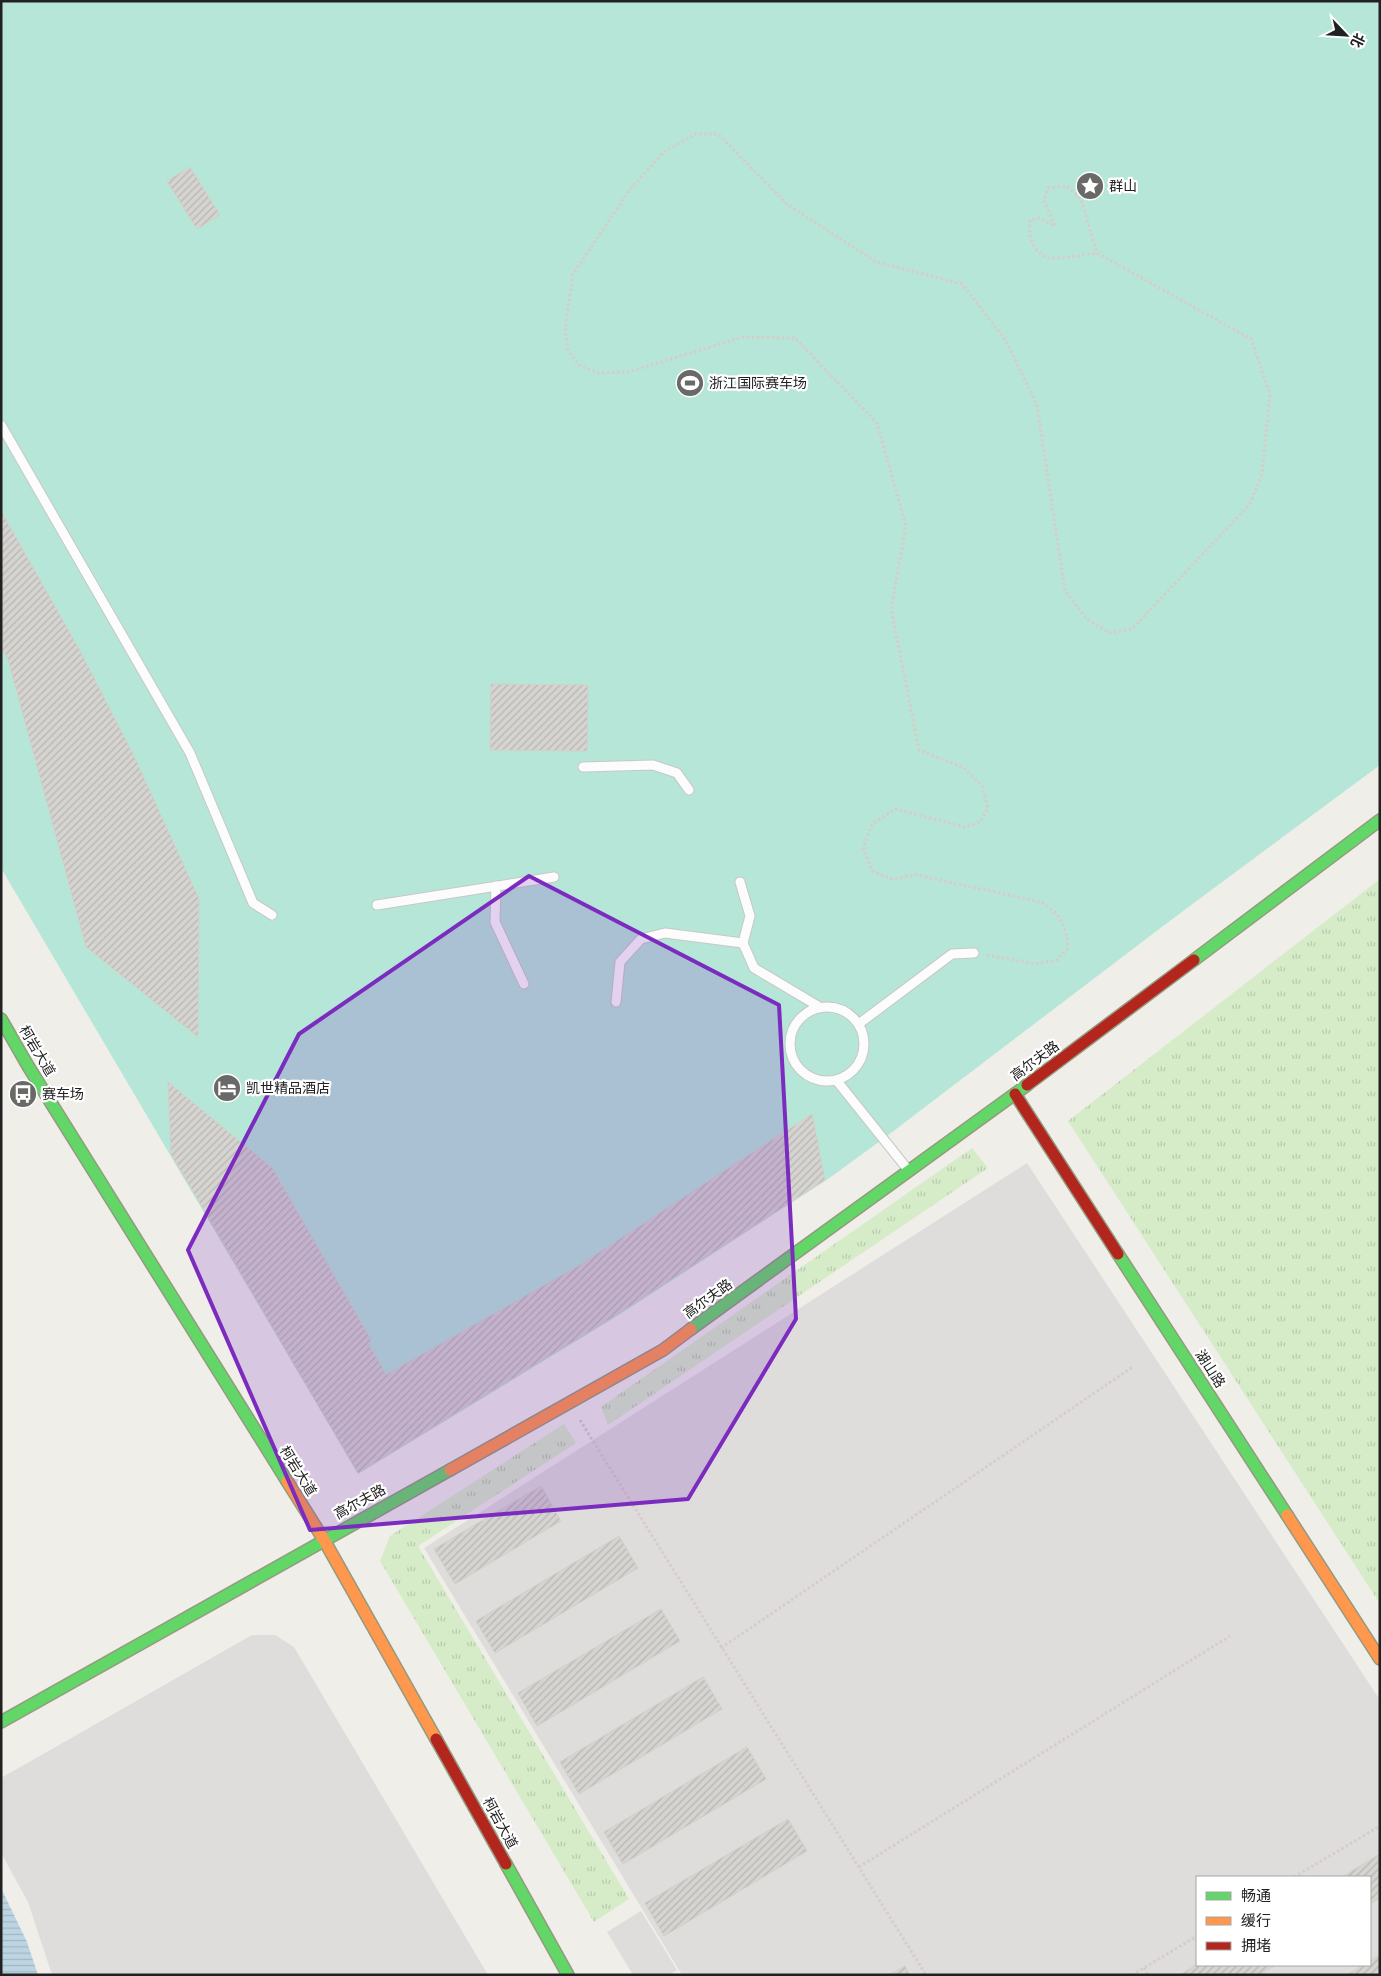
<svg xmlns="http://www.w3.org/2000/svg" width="1381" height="1976" viewBox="0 0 1381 1976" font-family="'Nunito Sans','Noto Sans SC',sans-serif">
	<defs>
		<pattern id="grass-tufts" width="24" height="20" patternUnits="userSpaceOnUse" patternTransform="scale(1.25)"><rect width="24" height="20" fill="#d6ecc8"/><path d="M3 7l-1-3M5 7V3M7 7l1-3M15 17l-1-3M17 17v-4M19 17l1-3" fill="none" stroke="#b7caac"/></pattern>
		<pattern id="water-rules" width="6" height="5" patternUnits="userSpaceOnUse" patternTransform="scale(1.25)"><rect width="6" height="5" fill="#bdd5e2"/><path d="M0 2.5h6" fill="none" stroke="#a2b7c2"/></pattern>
		<pattern id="building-hatch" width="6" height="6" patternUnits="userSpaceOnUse" patternTransform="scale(1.25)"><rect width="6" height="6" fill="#d6d4d0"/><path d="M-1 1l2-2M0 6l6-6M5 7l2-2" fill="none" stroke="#b7b6b2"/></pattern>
	</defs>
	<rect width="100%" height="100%" fill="#efeee9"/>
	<!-- residential -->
	<g fill="#dedddb" fill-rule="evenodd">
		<path d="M1027 1163 1380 1700V1975H682L424 1548ZM1197 1877H1370V1965H1197Z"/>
		<path d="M252 1635H275L294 1647 488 1975H52L28 1902 1 1853V1778Z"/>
		<path d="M641 1911 677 1970 670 1975H633L607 1932Z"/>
	</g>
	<!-- grass -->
	<g fill="url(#grass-tufts)">
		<path d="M1380 879V1604L1068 1121Z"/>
		<path d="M972 1148 988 1168 608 1425 601 1407Z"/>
		<path d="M564 1424 576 1443 418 1546 629 1899 594 1922 380 1561 390 1536Z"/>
	</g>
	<!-- pitch -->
	<path fill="#b5e6d8" d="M1 1H1380V765L1171 920 883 1139 828 1179 614 1318 358 1474 1 868Z"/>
	<!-- water -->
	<path fill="url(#water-rules)" d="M1 1888 27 1942 38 1975H1Z"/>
	<!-- building -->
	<g fill="url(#building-hatch)" stroke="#d2d0ca">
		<path d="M190 167 220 215 197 229 167 181Z"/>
		<path d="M1 511 79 649 134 756 199 899 198 1037 86 947 8 659 1 647Z"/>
		<path d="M491 684 588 685 587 751 490 750Z"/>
		<path d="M168 1082 272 1168 371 1340 368 1343 386 1375 580 1265 812 1114 825 1180 613 1317 358 1473 171 1154Z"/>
		<path d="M541 1486 561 1521 455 1584 434 1549Z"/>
		<path d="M619 1536 638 1568 495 1653 476 1621Z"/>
		<path d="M661 1609 680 1641 537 1726 518 1693Z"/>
		<path d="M703 1677 722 1709 579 1794 560 1762Z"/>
		<path d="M747 1747 766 1779 623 1864 604 1832Z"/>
		<path d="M788 1819 807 1851 664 1936 645 1903Z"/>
		<path d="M1380 1854V1898L1370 1904V1877H1342Z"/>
		<path d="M1380 1955V1975H1346L1363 1965H1370V1961Z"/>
		<path d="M1197 1964V1965H1276L1259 1975H1180Z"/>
		<path d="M905 1966 910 1975H889Z"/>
	</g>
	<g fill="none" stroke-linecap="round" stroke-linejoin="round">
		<defs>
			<g id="lane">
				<path d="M1 425 190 753 253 903 272 915"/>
				<path d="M583 767 653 765 677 773 689 790"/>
				<path d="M740 882 750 916 743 943 754 968 818 1006"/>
				<path d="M496 886 495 922 524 984"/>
				<path d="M377 905 554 877"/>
				<path d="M616 1002 620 962 641 939 665 933 743 943"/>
				<circle cx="827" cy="1044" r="37"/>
				<path d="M860 1023 952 954 974 953"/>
				<path d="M837 1081 909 1171"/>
			</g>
			<g id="fast">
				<path d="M1194 960 1380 820"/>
				<path d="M1 1019 28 1066 287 1481"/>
				<path d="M1118 1254 1287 1515"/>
				<path d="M691 1329 1027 1085"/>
				<path d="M1 1722 450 1470"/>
				<path d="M506 1864 568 1975"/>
			</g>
			<g id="slow">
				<path d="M450 1470 663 1350 691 1329"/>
				<path d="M287 1481 324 1540 436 1739"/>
				<path d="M1287 1515 1380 1659"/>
			</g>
			<g id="jam">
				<path d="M1027 1085 1194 960"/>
				<path d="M1015 1094 1118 1254"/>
				<path d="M436 1739 506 1864"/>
			</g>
		</defs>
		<!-- lane casing -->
		<use href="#lane" stroke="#c8c8c5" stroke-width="11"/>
		<!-- fast casing -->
		<use href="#fast" stroke="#949a80" stroke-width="14"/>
		<!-- slow casing -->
		<use href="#slow" stroke="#949a80" stroke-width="14"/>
		<!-- jam casing -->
		<use href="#jam" stroke="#949a80" stroke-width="14"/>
		<!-- path -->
		<g stroke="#d8ccc8" stroke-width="3" stroke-dasharray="2.5 2.5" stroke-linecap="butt">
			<path d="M987 955 1036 964 1057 960 1068 948C1066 926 1061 914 1041 902L917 875 892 879 872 871 863 848 872 824 895 809 965 827 980 822 988 808 982 786 964 768 919 750 891 609 906 526 877 423 795 338 743 337 628 372 598 373 579 365 568 350 565 328 573 274 631 188 664 152 695 134H718L788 205 876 262 962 284 1005 339 1037 405 1065 591 1087 619 1109 633 1132 629 1250 504 1262 474 1270 395 1251 339 1097 253 1081 199 1067 186 1048 188 1044 200 1055 226 1039 218 1030 220C1028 235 1032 253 1049 258 1057 260 1087 254 1097 253"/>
			<path d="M580 1420 926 1975"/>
			<path d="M721 1648 1134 1366"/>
			<path d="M859 1867 1230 1636"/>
			<path d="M1294 1877 1380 1826"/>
			<path d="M1144 1968 1148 1975"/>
			<path d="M1132 1975 1197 1936"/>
		</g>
		<!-- lane -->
		<use href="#lane" stroke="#fdfcfc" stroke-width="9"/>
		<!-- fast -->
		<use href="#fast" stroke="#63d668" stroke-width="11"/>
		<!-- slow -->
		<use href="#slow" stroke="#ff974d" stroke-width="11"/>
		<!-- jam -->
		<use href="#jam" stroke="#b3261e" stroke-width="11"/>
	</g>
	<!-- marked area -->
	<path fill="#7b2cbf" fill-opacity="0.2" stroke="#7b2cbf" stroke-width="4" stroke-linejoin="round" d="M529 876 779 1005 796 1319 688 1499 310 1530 188 1250 299 1034Z"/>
	<!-- icons -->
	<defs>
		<symbol id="sight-disc" viewBox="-11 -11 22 22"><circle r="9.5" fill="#696967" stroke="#fff"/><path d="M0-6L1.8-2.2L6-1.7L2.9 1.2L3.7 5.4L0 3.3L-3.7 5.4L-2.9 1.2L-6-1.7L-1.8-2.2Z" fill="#fff"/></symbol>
		<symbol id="stadium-disc" viewBox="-11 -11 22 22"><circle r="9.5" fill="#696967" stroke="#fff"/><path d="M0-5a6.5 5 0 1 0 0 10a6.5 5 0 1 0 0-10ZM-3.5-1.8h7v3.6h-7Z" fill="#fff"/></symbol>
		<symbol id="hotel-disc" viewBox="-11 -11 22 22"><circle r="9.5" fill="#696967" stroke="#fff"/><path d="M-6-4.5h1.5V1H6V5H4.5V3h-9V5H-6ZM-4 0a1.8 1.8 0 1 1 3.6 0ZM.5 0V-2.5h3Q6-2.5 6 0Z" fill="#fff"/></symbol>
		<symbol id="bus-disc" viewBox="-11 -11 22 22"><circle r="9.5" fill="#696967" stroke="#fff"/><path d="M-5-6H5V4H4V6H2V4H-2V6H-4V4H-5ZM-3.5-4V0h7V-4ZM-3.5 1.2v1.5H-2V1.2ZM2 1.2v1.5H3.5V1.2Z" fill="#fff"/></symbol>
	</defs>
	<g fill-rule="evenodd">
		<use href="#sight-disc" x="1074" y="170" width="32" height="32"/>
		<use href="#stadium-disc" x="674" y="367" width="32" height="32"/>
		<use href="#hotel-disc" x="211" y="1072" width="32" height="32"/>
		<use href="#bus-disc" x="7" y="1078" width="32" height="32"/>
	</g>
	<g text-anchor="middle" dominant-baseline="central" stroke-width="4.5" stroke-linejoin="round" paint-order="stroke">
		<!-- poi labels -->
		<g font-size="14" fill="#212121" stroke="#fff" text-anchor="start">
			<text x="1109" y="186">群山</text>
			<text x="709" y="383">浙江国际赛车场</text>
			<text x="246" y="1088">凯世精品酒店</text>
			<text x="42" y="1094">赛车场</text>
		</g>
		<!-- street labels -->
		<g font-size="14" fill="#212121" stroke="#fff">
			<text transform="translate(37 1051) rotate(59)">柯岩大道</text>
			<text transform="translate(1035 1061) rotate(-37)">高尔夫路</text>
			<text transform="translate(708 1299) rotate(-36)">高尔夫路</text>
			<text transform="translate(1210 1369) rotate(57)">湖山路</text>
			<text transform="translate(298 1471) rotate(58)">柯岩大道</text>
			<text transform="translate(360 1502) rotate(-29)">高尔夫路</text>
			<text transform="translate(500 1823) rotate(61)">柯岩大道</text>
		</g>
	</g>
	<!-- border -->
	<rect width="1381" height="1976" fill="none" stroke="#212121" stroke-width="5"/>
	<!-- legend -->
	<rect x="1196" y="1876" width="175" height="90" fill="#ffffff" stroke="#a6a6a6"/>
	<rect x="1206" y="1892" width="25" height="8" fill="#63d668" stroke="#a6a6a6"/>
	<text x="1241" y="1901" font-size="15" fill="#212121">畅通</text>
	<rect x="1206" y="1917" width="25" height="8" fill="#ff974d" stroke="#a6a6a6"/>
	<text x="1241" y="1926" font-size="15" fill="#212121">缓行</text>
	<rect x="1206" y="1942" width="25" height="8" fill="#b3261e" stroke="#a6a6a6"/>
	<text x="1241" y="1951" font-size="15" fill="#212121">拥堵</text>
	<!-- north arrow -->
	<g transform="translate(1346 35) rotate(115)" stroke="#ffffff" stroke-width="4" paint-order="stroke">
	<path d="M0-4L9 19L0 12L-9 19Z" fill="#212121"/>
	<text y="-8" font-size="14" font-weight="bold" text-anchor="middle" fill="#212121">北</text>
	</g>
</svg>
